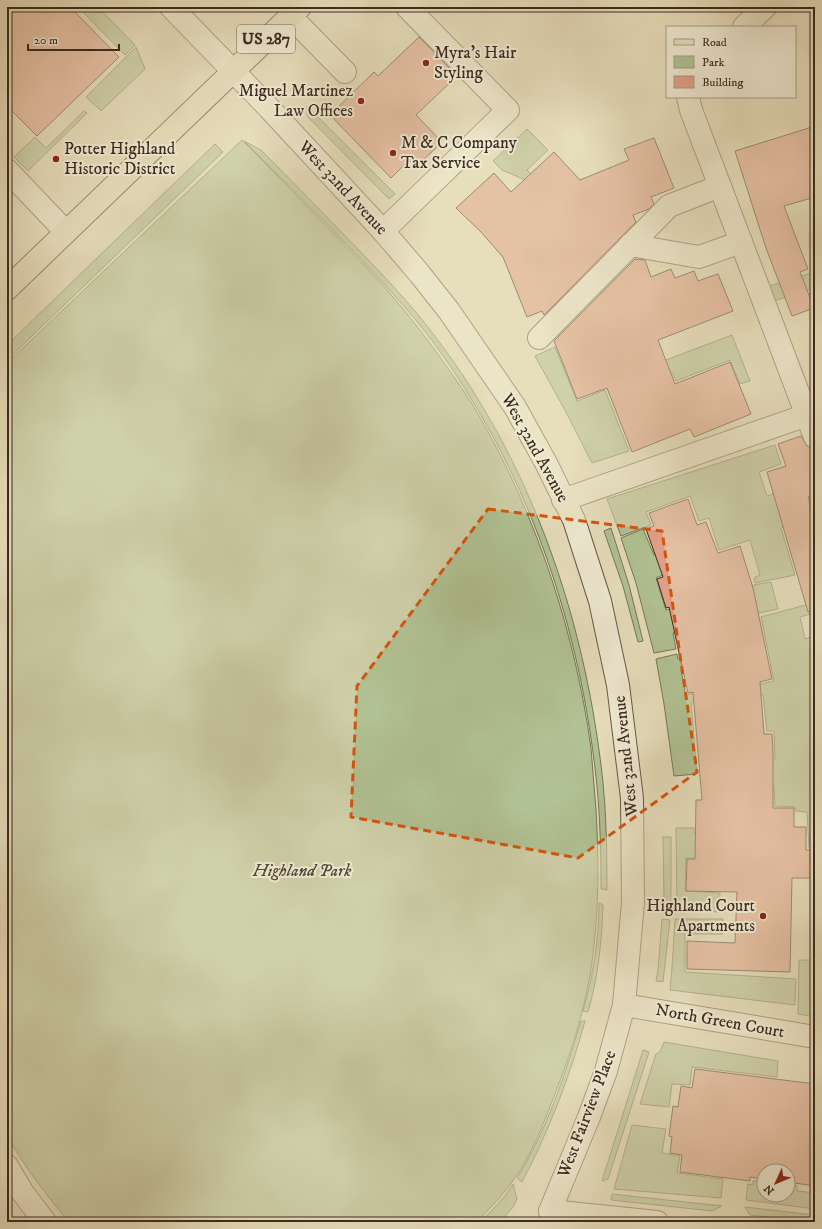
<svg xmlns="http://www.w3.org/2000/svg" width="822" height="1229" viewBox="0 0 822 1229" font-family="'IM FELL DW Pica',serif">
	<rect width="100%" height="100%" fill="#e7debc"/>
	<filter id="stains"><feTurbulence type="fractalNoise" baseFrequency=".005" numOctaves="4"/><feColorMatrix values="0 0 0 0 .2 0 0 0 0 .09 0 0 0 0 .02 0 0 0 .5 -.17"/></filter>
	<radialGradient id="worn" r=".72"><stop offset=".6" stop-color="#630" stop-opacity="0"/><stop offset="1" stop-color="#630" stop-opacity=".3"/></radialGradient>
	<!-- green -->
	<g fill="#b1c294" stroke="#77765a">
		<path d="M78 7H98L135 45 125 55Z"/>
		<path d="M136 47 145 69 101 111 86 97Z"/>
		<path d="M307 106 395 194 389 199 307 116Z"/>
		<path d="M84 111 87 113 28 171 14 157 35 137 46 148Z"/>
		<path d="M527 129 548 150 527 170 533 176 528 181 502 170 493 161Z"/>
		<path d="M242 140C271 169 299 198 328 228 352 253 377 277 399 304 413 321 427 339 440 357 454 377 469 397 481 419 538 520 575 633 591 748 593 769 594 789 596 810 599 861 599 912 592 962 586 1005 573 1047 558 1086 545 1120 532 1156 510 1185 500 1198 488 1210 477 1222H69C46 1195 24 1166 7 1136V363Z"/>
		<path d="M244 141 261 150C292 181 322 212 353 244 382 274 412 305 437 339 527 458 579 603 599 750 606 796 607 843 607 890L601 889C601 849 600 808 595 768 577 616 525 466 433 342 408 309 379 278 350 248 315 212 280 177 244 141Z"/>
		<path d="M215 144 223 152 7 360V345Z"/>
		<path d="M815 272V301L811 289 774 301 769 286Z"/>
		<path d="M732 335 750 381 740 384 730 360 676 381 672 372 637 385 642 369Z"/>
		<path d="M555 347 577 401 605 390 629 451 592 463 566 412 535 356Z"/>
		<path d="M775 445 781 464 759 472 767 496 802 484 812 518 781 528 795 575 755 583 754 578 760 575 750 540 719 550 709 518 699 521 690 496 646 512 651 525 621 536 607 499Z"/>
		<path d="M611 528 629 585 643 641 638 642 623 586 604 531Z"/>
		<path d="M643 529 654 555 663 552V575L656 578 666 610 675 607 682 630 673 633 676 649 654 653 636 583 621 538Z"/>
		<path d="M771 582 778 609 685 629 678 610 754 585Z"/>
		<path d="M813 603 814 613 800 617 805 639 815 636V848H809L807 812 796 811 795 807 775 806 774 786H748L758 761 775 760 774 731H767L763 695 699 699 774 681 761 617Z"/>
		<path d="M677 654 678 659 691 656 693 668 681 670 686 695 696 693 697 701 691 703 697 774 674 776 664 704 656 659Z"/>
		<path d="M676 828H694V833H710L801 861 686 858 685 891 720 893 719 912 677 909Z"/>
		<path d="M663 837H671V901L669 908 662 906 664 899Z"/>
		<path d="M599 903 603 905C602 941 598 978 588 1012L583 1011C593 976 599 939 599 903Z"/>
		<path d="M662 919 670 920 663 982 656 981 658 970Z"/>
		<path d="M675 919H723L722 934H685V972L796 979 795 1005 670 990 672 968Z"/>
		<path d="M799 960H811L812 1000 815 1001V1017L798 1014Z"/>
		<path d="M581 1021H585C570 1076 549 1131 522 1182L517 1178C547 1130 565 1075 581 1021Z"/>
		<path d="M664 1042 778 1061 777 1077 692 1067 690 1085 672 1084 669 1107 640 1104 656 1054 660 1052Z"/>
		<path d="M643 1050 649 1052 608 1179 602 1181Z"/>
		<path d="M632 1125 666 1129 662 1153 680 1156 677 1173 723 1179 721 1198 614 1189Z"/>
		<path d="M753 1181 764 1182V1195H788V1189H789L790 1185 797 1186V1191L815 1193V1209L746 1200 748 1184 753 1185Z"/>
		<path d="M513 1184 517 1199 513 1207 500 1222H481L505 1196Z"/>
		<path d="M612 1194 722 1206 712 1211 611 1200Z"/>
		<path d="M745 1207 815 1215V1222L750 1215Z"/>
	</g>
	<!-- building -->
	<g fill="#e4a18a" stroke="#3d2b20">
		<path d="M7 7H70L119 57 37 136 7 106Z"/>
		<path d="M419 37 457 76 416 115 442 142 416 167 409 160 391 178 330 115 374 72 378 76Z"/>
		<path d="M815 126V197L784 206 808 269 800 272 814 308 792 316 766 248 735 151Z"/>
		<path d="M654 138 674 188 651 197 654 204 649 209 633 215 636 222 544 315 542 311 527 317 503 257 481 232 456 208 494 173 511 192 554 152 580 180 629 160 624 149Z"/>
		<path d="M635 259 645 260 651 277 671 269 675 278 694 271 698 281 718 274 733 311 658 340 675 384 730 362 751 414 694 437 690 429 632 452 607 388 577 399 554 341Z"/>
		<path d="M801 436 807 446 815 449V496L808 497 815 521V611L808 612 767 472 786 466 778 444Z"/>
		<path d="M688 499 697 525 706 522 718 553 740 546 753 588 772 679 760 682 764 734H772L773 752V808H794V827H806V850H815V878H792L790 972 687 969V941L735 943 737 892 686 891 687 859H695L696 800H702L693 692 688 693 669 607 666 608 657 579 663 577 646 529 654 526 649 513Z"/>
		<path d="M695 1069 815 1084V1186L788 1182V1171H764V1179L750 1177V1181L680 1172 682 1155 670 1153 672 1137 669 1136 673 1106 678 1107 681 1086 692 1088Z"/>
	</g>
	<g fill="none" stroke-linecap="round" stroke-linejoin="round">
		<defs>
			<g id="minor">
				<path d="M171 7 269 108 383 231 419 273 449 311 515 407 546 463 574 520 600 601 618 685 632 798 633 902 624 1005 606 1071 589 1117 550 1211 553 1222"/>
				<path d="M290 16 345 72"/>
				<path d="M744 27 765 7"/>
				<path d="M688 97 691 110 815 437"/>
				<path d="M7 170 66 232"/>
				<path d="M383 231 508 110 407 7"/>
				<path d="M630 245 699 257 741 242"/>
				<path d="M539 338 669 206 720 186"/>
				<path d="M563 500 807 415"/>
				<path d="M624 1005 815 1037"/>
				<path d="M7 1166 23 1193 45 1222"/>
				<path d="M550 1211 657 1222"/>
			</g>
			<path id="major" d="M7 289 300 7"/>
		</defs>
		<!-- minor casing -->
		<use href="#minor" stroke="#685847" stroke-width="24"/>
		<!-- major casing -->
		<use href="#major" stroke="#3d2b20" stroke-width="24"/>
		<!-- minor -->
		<use href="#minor" stroke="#efead3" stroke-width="22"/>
		<!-- major -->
		<use href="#major" stroke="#e7debc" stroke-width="22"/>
	</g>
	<!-- marked area -->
	<path d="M0 0H822V1229H0ZM488 509 662 531 697 772 578 858 351 817 357 686Z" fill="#e7debc" fill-opacity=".55" fill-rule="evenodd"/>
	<path fill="none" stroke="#d7540e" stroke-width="3" stroke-dasharray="8 5" stroke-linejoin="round" d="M488 509 662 531 697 772 578 858 351 817 357 686Z"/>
	<!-- markers -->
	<g fill="#8f2418" stroke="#efead3" stroke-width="1.5">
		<circle cx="426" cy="63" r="4"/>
		<circle cx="361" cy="101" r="4"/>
		<circle cx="393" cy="153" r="4"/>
		<circle cx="56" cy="159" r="4"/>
		<circle cx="763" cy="916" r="4"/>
	</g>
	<g text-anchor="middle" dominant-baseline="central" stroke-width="4" stroke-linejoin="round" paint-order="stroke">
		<!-- shield labels -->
		<rect fill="#efead3" stroke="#726456" stroke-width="1" x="237" y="25" width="58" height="28" rx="3"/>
		<g font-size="16" font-weight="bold" fill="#3d2b20">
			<text x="266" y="39">US 287</text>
		</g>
		<!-- poi labels -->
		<g font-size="17" fill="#3d2b20" stroke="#efead3" text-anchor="start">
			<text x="434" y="53">Myra's Hair<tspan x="434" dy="20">Styling</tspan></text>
			<text x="353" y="91" text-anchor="end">Miguel Martinez<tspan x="353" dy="20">Law Offices</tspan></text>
			<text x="401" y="143">M &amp; C Company<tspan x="401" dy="20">Tax Service</tspan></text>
			<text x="64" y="149">Potter Highland<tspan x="64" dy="20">Historic District</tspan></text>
			<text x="755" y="906" text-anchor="end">Highland Court<tspan x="755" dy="20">Apartments</tspan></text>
		</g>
		<!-- street labels -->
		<g font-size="17" fill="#3d2b20" stroke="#efead3">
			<text transform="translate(343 188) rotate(47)">West 32nd Avenue</text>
			<text transform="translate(535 448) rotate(61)">West 32nd Avenue</text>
			<text transform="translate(626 756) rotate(-96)">West 32nd Avenue</text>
			<text transform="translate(720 1021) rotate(10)">North Green Court</text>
			<text transform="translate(587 1114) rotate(-69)">West Fairview Place</text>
		</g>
		<!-- park labels -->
		<g font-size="17" font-style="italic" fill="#544937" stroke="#efead3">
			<text x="302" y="871">Highland Park</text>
		</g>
	</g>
	<!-- margin -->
	<rect width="822" height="1229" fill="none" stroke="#e7debc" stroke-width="24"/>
	<rect x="8" y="8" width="806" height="1213" fill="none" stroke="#3d2b20" stroke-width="2"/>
	<rect x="12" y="12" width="798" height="1205" fill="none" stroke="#3d2b20"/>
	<!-- legend -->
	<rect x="666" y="26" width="130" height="72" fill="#efead3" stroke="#a89e8b"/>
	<rect x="674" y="39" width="20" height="6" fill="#e7debc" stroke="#a89e8b"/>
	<text x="702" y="46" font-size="12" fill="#3d2b20">Road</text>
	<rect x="674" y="56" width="20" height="12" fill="#b1c294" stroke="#a89e8b"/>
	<text x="702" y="66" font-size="12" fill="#3d2b20">Park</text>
	<rect x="674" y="76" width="20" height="12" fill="#e4a18a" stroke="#a89e8b"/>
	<text x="702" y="86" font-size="12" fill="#3d2b20">Building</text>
	<!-- north arrow -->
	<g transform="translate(776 1183) rotate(226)"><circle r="19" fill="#efead3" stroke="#a89e8b"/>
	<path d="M0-3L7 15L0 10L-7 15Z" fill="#8f2418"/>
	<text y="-6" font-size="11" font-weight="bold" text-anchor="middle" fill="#3d2b20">N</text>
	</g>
	<!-- scale -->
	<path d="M28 44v6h91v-6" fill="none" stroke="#3d2b20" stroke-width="2"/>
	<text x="34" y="44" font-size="12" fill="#3d2b20" stroke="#efead3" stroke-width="3" paint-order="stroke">20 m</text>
	<rect width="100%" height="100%" filter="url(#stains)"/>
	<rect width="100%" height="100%" fill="url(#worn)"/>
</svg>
